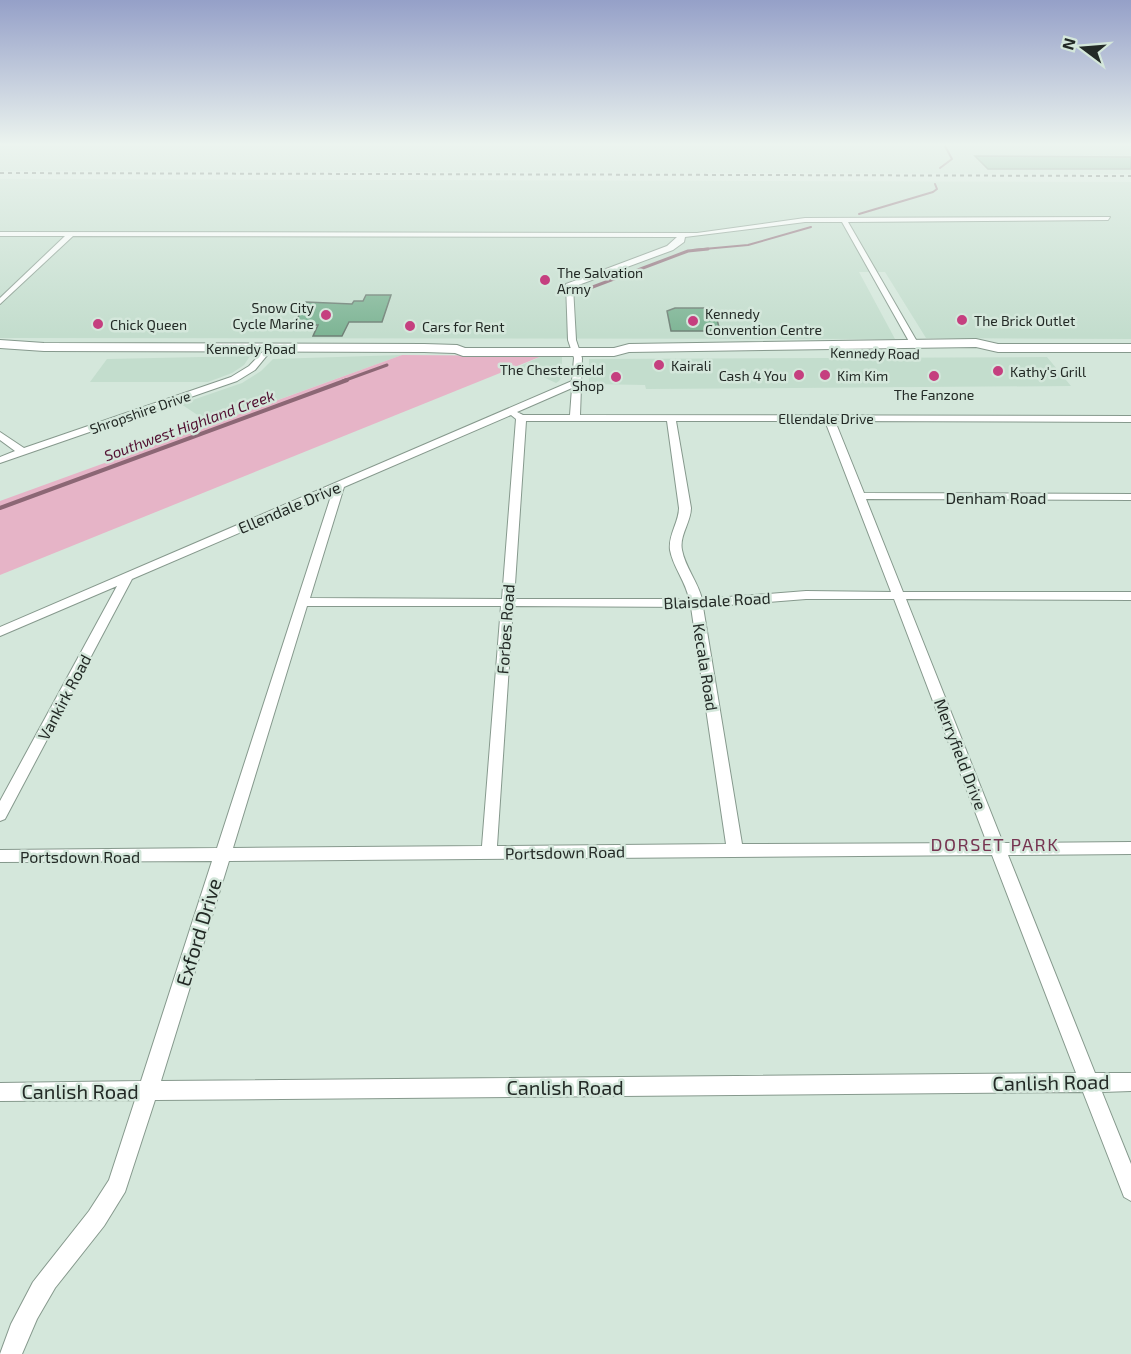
<svg xmlns="http://www.w3.org/2000/svg" width="1131" height="1354" viewBox="0 0 1131 1354" font-family="'Exo 2',sans-serif">
	<rect width="100%" height="100%" fill="#d4e7db"/>
	<!-- built -->
	<g fill="#c3ddcd">
		<path d="M0 146H1131V174L0 171Z"/>
		<path d="M0 179 1131 182V339L926 338 885 272H859L895 339 0 338Z"/>
		<path d="M402 355 211 424 181 404 242 383 261 371 273 359Z"/>
		<path d="M250 356 244 365 232 373 208 382H90L107 359Z"/>
		<path d="M542 356 562 357V376L559 381 556 383 520 366Z"/>
		<path d="M1047 357 1071 386 646 389 645 385 589 384V359Z"/>
	</g>
	<!-- green -->
	<path fill="#e6b4c7" d="M402 355 542 356 0 575V501Z"/>
	<g fill="none" stroke-linecap="round" stroke-linejoin="round">
		<!-- stream-far2 -->
		<g stroke="#8c6775" stroke-width="2">
			<path d="M940 168 952 159 945 146"/>
			<path d="M859 214 933 192 937 189 935 184"/>
			<path d="M693 250 748 245 811 227"/>
		</g>
		<!-- stream-far1 -->
		<g stroke="#8c6775" stroke-width="3">
			<path d="M590 288 688 251 708 249"/>
			<path d="M343 381 387 365"/>
		</g>
		<!-- stream -->
		<path stroke="#8c6775" stroke-width="4" d="M0 508 347 380"/>
	</g>
	<!-- building -->
	<g fill="#7db494" stroke="#6f8076" stroke-width="1.5">
		<path d="M975 156 1131 157V169H988Z"/>
		<path d="M366 295H391L382 322H349L342 336H313L318 325H294L306 302 352 304 354 301H363Z"/>
		<path d="M675 308H714L720 331H671L667 311Z"/>
	</g>
	<g fill="none" stroke-linecap="round" stroke-linejoin="round">
		<defs>
			<g id="street">
				<path d="M1110 217 1108 220 848 222 919 345 915 348 911 345 842 222H805L685 237 684 242 673 250 573 287 576 340 582 358 580 415 1131 416V422L835 421 864 493 1131 494V500L866 499 903 592H1131V600L906 599 1003 843 1131 842V854L1008 855 1095 1073H1131V1091L1102 1092 1131 1164V1201L1124 1197 1083 1092 155 1100 125 1192 104 1226 55 1288 37 1319 22 1354H0L11 1324 33 1282 89 1211 109 1180 135 1100 0 1101V1083L141 1081 212 861 0 862V850L217 848 332 493 132 579 5 819 0 821V801L117 586 0 636V627L572 381 574 358 568 340 566 284 667 246 677 237 73 236 0 304V298L65 236H0V232L697 233 805 218ZM572 388 570 415H523L517 412ZM511 415 516 419 502 599 310 598 344 487ZM526 421H667L679 508C679 522 668 535 670 550 673 567 686 582 689 599H514ZM676 421H825L891 592 806 591 702 599C698 582 685 567 682 550 679 536 691 522 691 508ZM806 599H894L987 843 742 844 703 607ZM307 606H501L482 846 233 848ZM513 606 691 607 726 844 497 846ZM992 855 1076 1073 161 1081 229 861Z"/>
				<path d="M269 345 273 348 255 370 237 381 0 463V457L15 451 0 440V432L24 448 231 377 249 366Z"/>
			</g>
			<path id="secondary" d="M976 339 998 344H1131V352H998L976 347 629 352 614 356H463L455 353 424 352 44 351 0 348V340L44 343 424 344 457 345 465 348H614L629 344Z"/>
		</defs>
		<!-- street casing -->
		<use href="#street" stroke="#86998d" stroke-width="2"/>
		<!-- secondary casing -->
		<use href="#secondary" stroke="#86998d" stroke-width="2"/>
		<!-- street -->
		<use href="#street" fill="#fff" fill-rule="evenodd"/>
		<!-- secondary -->
		<use href="#secondary" fill="#fff" fill-rule="evenodd"/>
		<!-- rail -->
		<path stroke="#353e39" stroke-width="2" stroke-dasharray="4 4" stroke-linecap="butt" d="M0 173 1131 176"/>
	</g>
	<!-- sky -->
	<linearGradient id="sky" x2="0" y2="1"><stop stop-color="#95a0c8"/><stop offset="0.43" stop-color="#ecf4ef"/><stop offset="1" stop-color="#ecf4ef" stop-opacity="0"/></linearGradient>
	<rect width="1131" height="336" fill="url(#sky)"/>
	<!-- markers -->
	<g fill="#c53f7f" stroke="#d4e7db" stroke-width="2">
		<circle cx="545" cy="280" r="6"/>
		<circle cx="326" cy="315" r="6"/>
		<circle cx="962" cy="320" r="6"/>
		<circle cx="693" cy="321" r="6"/>
		<circle cx="98" cy="324" r="6"/>
		<circle cx="410" cy="326" r="6"/>
		<circle cx="659" cy="365" r="6"/>
		<circle cx="998" cy="371" r="6"/>
		<circle cx="799" cy="375" r="6"/>
		<circle cx="825" cy="375" r="6"/>
		<circle cx="934" cy="376" r="6"/>
		<circle cx="616" cy="377" r="6"/>
	</g>
	<g text-anchor="middle" dominant-baseline="central" stroke-width="5" stroke-linejoin="round" paint-order="stroke">
		<!-- far-poi labels -->
		<g font-size="14" fill="#232a26" stroke="#d4e7db" text-anchor="start">
			<text x="557" y="272">The Salvation<tspan x="557" dy="16">Army</tspan></text>
			<text x="314" y="307" text-anchor="end">Snow City<tspan x="314" dy="16">Cycle Marine</tspan></text>
			<text x="705" y="313">Kennedy<tspan x="705" dy="16">Convention Centre</tspan></text>
			<text x="974" y="320">The Brick Outlet</text>
			<text x="110" y="324">Chick Queen</text>
			<text x="422" y="326">Cars for Rent</text>
			<text x="671" y="365">Kairali</text>
			<text x="604" y="369" text-anchor="end">The Chesterfield<tspan x="604" dy="16">Shop</tspan></text>
			<text x="1010" y="371">Kathy's Grill</text>
			<text x="787" y="375" text-anchor="end">Cash 4 You</text>
			<text x="837" y="375">Kim Kim</text>
			<text x="934" y="394" text-anchor="middle">The Fanzone</text>
		</g>
		<!-- far-street labels -->
		<g font-size="14" fill="#232a26" stroke="#d4e7db">
			<text x="251" y="348">Kennedy Road</text>
			<text transform="translate(875 353) rotate(1)">Kennedy Road</text>
			<text transform="translate(140 412) rotate(-19)">Shropshire Drive</text>
			<text x="826" y="418">Ellendale Drive</text>
		</g>
		<!-- far-water labels -->
		<g font-size="15" font-style="italic" fill="#510e30" stroke="#d4e7db">
			<text transform="translate(189 425) rotate(-20)">Southwest Highland Creek</text>
		</g>
		<!-- street labels -->
		<g font-size="16" fill="#232a26" stroke="#d4e7db">
			<text x="996" y="497">Denham Road</text>
			<text transform="translate(289 507) rotate(-23)">Ellendale Drive</text>
			<text transform="translate(717 600) rotate(-3)">Blaisdale Road</text>
			<text transform="translate(505 629) rotate(-86)">Forbes Road</text>
			<text transform="translate(706 667) rotate(81)">Kecala Road</text>
			<text transform="translate(64 697) rotate(-62)">Vankirk Road</text>
			<text transform="translate(961 754) rotate(69)">Merryfield Drive</text>
			<text transform="translate(565 852) rotate(-1)">Portsdown Road</text>
			<text x="80" y="856">Portsdown Road</text>
		</g>
		<!-- neighbourhood labels -->
		<g font-size="18" letter-spacing="1.5" fill="#763451" stroke="#d4e7db">
			<text x="995" y="844">DORSET PARK</text>
		</g>
		<!-- near-street labels -->
		<g font-size="20" fill="#232a26" stroke="#d4e7db">
			<text transform="translate(198 932) rotate(-73)">Exford Drive</text>
			<text transform="translate(1051 1082) rotate(-1)">Canlish Road</text>
			<text x="565" y="1087">Canlish Road</text>
			<text x="80" y="1091">Canlish Road</text>
		</g>
	</g>
	<!-- north arrow -->
	<g transform="translate(1083 48) rotate(286)" stroke="#d4e7db" stroke-width="4.5" paint-order="stroke">
	<path d="M0-4.5L10 22L0 15L-10 22Z" fill="#232a26"/>
	<text y="-9" font-size="16" font-weight="bold" text-anchor="middle" fill="#232a26">N</text>
	</g>
</svg>
